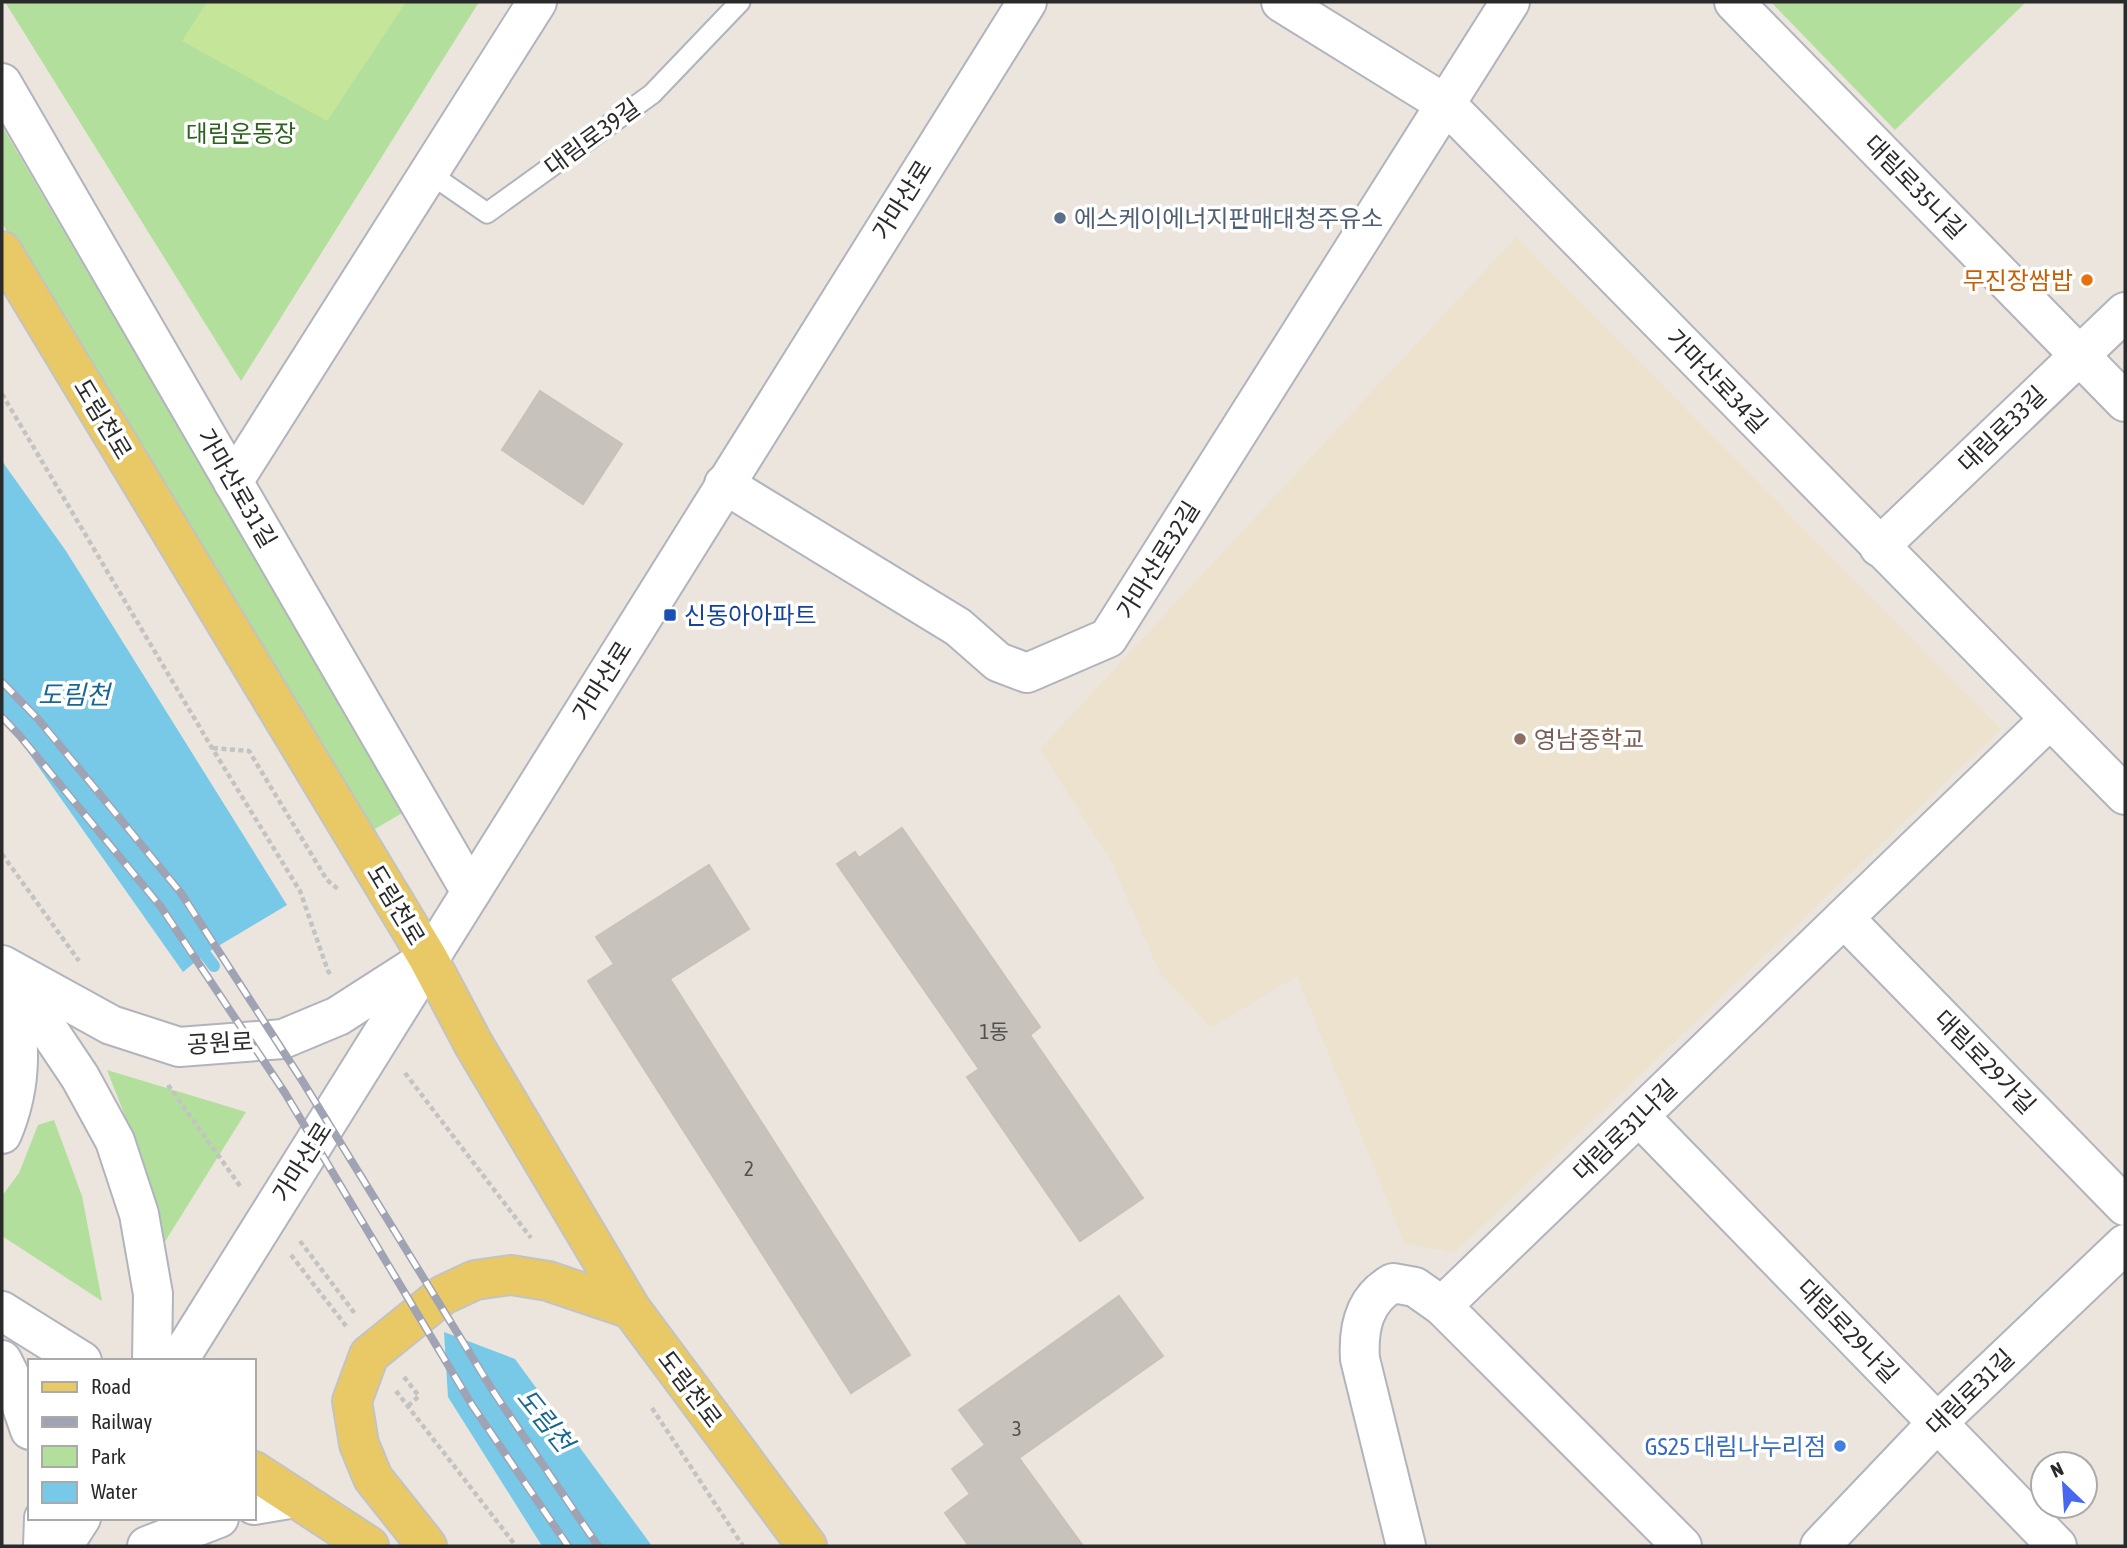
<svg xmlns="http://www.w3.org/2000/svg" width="2127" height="1548" viewBox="0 0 2127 1548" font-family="'Asap Condensed','Noto Sans KR',sans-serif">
	<rect width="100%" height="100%" fill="#ebe5dd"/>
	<!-- education -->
	<path fill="#ece2ce" d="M1516 237 2001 729 1455 1252 1405 1244 1297 976 1211 1028 1160 973 1111 861 1040 749Z"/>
	<!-- green -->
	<g fill="#b3df9d">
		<path d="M5 2H479L241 381Z"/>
		<path d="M1771 2H2026L1895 130Z"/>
		<path d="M2 126 404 812 368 833 2 223Z"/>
		<path d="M107 1070 246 1112 161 1248 138 1149Z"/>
		<path d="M54 1120 82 1196 102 1301 2 1236V1196L19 1173 38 1125Z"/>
	</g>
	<!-- pitch -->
	<path fill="#c5e599" d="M207 2H406L327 121 182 41Z"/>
	<!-- water -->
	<g fill="#77c9e7">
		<path d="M2 461 66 551 287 905 205 954 183 972 2 715Z"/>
		<path d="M444 1332 515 1359 652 1546H542L448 1397Z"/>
	</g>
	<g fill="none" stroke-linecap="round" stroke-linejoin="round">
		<!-- stream -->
		<path stroke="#77c9e7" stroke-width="12" d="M195 941 214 966"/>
	</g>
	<!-- building -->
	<g fill="#c7c3bc" stroke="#c7c1b7" stroke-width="2">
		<path d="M540 391 622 444 583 504 502 450Z"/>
		<path d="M902 828 1040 1027 1030 1035 1143 1198 1080 1241 967 1077 979 1069 837 864 855 852 859 858Z"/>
		<path d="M709 865 749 929 670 979 910 1355 851 1393 588 981 614 964 596 937Z"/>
		<path d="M1119 1296 1163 1356 1019 1458 1083 1546H969L945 1513 970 1494 952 1469 985 1445 959 1410Z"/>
	</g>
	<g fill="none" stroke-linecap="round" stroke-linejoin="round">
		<defs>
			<path id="lane" d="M429 173 487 213 652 94 740 2"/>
			<g id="street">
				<path d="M1281 2 1447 105 2125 795"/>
				<path d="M1734 2 2125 402"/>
				<path d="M2 83 471 892"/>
				<path d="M233 482 537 2"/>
				<path d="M724 484 958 627 998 662 1027 673 1108 638 1510 2"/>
				<path d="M1879 547 2125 312"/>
				<path d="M1844 918 2125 1206"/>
				<path d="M1639 1116 2057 1546"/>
				<path d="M1406 1546 1360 1359C1358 1328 1364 1299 1393 1283L1415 1287 1442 1306"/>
				<path d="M1682 1546 1442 1306 2050 719"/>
				<path d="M1820 1546 1937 1423 2125 1244"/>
			</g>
			<g id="secondary">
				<path d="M2 965 111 1025 179 1047 283 1039 338 1016 419 964"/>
				<path d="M11 974 80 1077 115 1141 139 1214 153 1294 152 1361"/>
				<path d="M2 1134C25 1079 19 1039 10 982"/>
				<path d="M2 1311 82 1361"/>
				<path d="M2 1360 14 1384 30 1430"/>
				<path d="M178 1361 1027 2"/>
				<path d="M254 1505 295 1498"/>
				<path d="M43 1546 44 1518"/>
				<path d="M63 1546 81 1518"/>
				<path d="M147 1546 219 1518"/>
			</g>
			<g id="primary">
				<path d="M2 251 428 958 474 1045 631 1309 807 1546"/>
				<path d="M254 1471 369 1546"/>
				<path d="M427 1546 373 1478 359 1444 352 1401 369 1355 443 1295 475 1280 511 1275 548 1281 631 1309"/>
			</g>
		</defs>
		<!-- lane casing -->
		<use href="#lane" stroke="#b1b3bd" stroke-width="23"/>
		<!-- street casing -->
		<use href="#street" stroke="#b1b3bd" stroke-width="42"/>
		<!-- secondary casing -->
		<use href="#secondary" stroke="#b1b3bd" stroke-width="42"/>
		<!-- primary casing -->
		<use href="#primary" stroke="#c3c3c3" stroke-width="42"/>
		<!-- path -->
		<g stroke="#c3c3c3" stroke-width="4.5" stroke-dasharray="5 3.5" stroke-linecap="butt">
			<path d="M2 394 212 748 300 891 328 971 332 977"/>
			<path d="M213 748 249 751 327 880 338 889"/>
			<path d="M2 854 79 961"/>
			<path d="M405 1073 531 1238"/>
			<path d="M168 1085 240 1186"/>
			<path d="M300 1241 356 1315"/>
			<path d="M291 1255 346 1326"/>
			<path d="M404 1377 419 1396 408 1406"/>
			<path d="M396 1391 516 1546"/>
			<path d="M652 1408 743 1546"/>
		</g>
		<!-- lane -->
		<use href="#lane" stroke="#fff" stroke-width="19"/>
		<!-- street -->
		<use href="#street" stroke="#fff" stroke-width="38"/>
		<!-- secondary -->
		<use href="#secondary" stroke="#fff" stroke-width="38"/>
		<!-- primary -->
		<use href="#primary" stroke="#e8c966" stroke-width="38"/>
		<defs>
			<g id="rail">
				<path d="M2 682 38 719 181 893 303 1082 493 1391 598 1546"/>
				<path d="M2 717 20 736 161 907 285 1093 472 1405 568 1546"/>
			</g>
		</defs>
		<!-- rail casing -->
		<use href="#rail" stroke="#a0a3b3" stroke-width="8"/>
		<!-- rail -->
		<use href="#rail" stroke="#fff" stroke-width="5" stroke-dasharray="16" stroke-linecap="butt"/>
	</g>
	<!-- markers -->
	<circle fill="#5c6f8a" stroke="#fff" stroke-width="2.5" cx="1060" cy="218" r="7"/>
	<circle fill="#e8710a" stroke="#fff" stroke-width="2.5" cx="2087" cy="280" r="7"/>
	<rect fill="#1a4fb4" stroke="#fff" stroke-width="2.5" x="663" y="608" width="14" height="14" rx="3.5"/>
	<circle fill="#8d6e63" stroke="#fff" stroke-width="2.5" cx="1520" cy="739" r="7"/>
	<circle fill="#3f7fe0" stroke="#fff" stroke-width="2.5" cx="1840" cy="1446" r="7"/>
	<g text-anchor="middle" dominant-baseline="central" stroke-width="7" stroke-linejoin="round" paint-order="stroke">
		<!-- number labels -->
		<g font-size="21" fill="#51504e">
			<text x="994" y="1031">1동</text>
			<text x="749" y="1168">2</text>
			<text x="1017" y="1428">3</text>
		</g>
		<!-- park labels -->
		<g font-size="24" fill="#2d631f" stroke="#fff">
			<text x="241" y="133">대림운동장</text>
		</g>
		<!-- street labels -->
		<g font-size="24" fill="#2a2a2a" stroke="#fff">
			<text transform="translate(592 137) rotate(-36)">대림로39길</text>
			<text transform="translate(1915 187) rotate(46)">대림로35나길</text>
			<text transform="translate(902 200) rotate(-58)">가마산로</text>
			<text transform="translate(1717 381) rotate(46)">가마산로34길</text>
			<text transform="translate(103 419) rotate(59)">도림천로</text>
			<text transform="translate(2002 429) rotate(-44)">대림로33길</text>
			<text transform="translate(237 488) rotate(60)">가마산로31길</text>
			<text transform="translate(1158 560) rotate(-58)">가마산로32길</text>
			<text transform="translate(602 681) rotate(-58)">가마산로</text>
			<text transform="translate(396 905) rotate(59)">도림천로</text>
			<text transform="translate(220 1043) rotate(-3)">공원로</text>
			<text transform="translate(1985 1062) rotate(46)">대림로29가길</text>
			<text transform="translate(1625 1130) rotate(-44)">대림로31나길</text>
			<text transform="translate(302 1162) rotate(-58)">가마산로</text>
			<text transform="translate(1848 1331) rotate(46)">대림로29나길</text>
			<text transform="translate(690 1389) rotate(53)">도림천로</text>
			<text transform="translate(1970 1392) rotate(-44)">대림로31길</text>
		</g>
		<!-- service labels -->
		<g font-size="24" fill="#4e5e75" stroke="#fff" text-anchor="start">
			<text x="1074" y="218">에스케이에너지판매대청주유소</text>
		</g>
		<!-- food labels -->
		<g font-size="24" fill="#c56008" stroke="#fff" text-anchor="end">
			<text x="2073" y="280">무진장쌈밥</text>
		</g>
		<!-- transit labels -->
		<g font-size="24" fill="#164399" stroke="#fff" text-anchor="start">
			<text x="684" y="615">신동아아파트</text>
		</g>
		<!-- education labels -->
		<g font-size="24" fill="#785e54" stroke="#fff" text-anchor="start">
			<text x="1534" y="739">영남중학교</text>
		</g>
		<!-- shop labels -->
		<g font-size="24" fill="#366cbe" stroke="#fff" text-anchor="end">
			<text x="1826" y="1446">GS25 대림나누리점</text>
		</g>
		<!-- water labels -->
		<g font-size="26" font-style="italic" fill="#166893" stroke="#fff">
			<text x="74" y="695">도림천</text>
			<text transform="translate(545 1420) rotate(51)">도림천</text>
		</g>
	</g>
	<!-- border -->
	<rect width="2127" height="1548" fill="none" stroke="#2a2a2a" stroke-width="7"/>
	<!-- legend -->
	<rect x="28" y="1359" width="228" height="161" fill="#ffffff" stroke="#aaaaaa" stroke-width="2"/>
	<rect x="42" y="1382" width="35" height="10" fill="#e8c966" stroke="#aaaaaa" stroke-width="2"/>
	<text x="91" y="1394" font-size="21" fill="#2a2a2a">Road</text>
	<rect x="42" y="1417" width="35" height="10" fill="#a0a3b3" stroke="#aaaaaa" stroke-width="2"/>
	<text x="91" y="1429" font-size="21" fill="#2a2a2a">Railway</text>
	<rect x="42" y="1446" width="35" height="21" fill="#b3df9d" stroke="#aaaaaa" stroke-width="2"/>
	<text x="91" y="1464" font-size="21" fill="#2a2a2a">Park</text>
	<rect x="42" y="1482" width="35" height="21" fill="#77c9e7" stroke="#aaaaaa" stroke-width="2"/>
	<text x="91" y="1499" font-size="21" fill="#2a2a2a">Water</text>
	<!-- north arrow -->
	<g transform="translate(2064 1485) rotate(335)"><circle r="33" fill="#ffffff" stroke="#aaaaaa" stroke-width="2"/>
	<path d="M0-5L12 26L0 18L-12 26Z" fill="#4767ee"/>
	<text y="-10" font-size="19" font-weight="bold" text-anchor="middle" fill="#2a2a2a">N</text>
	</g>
</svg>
